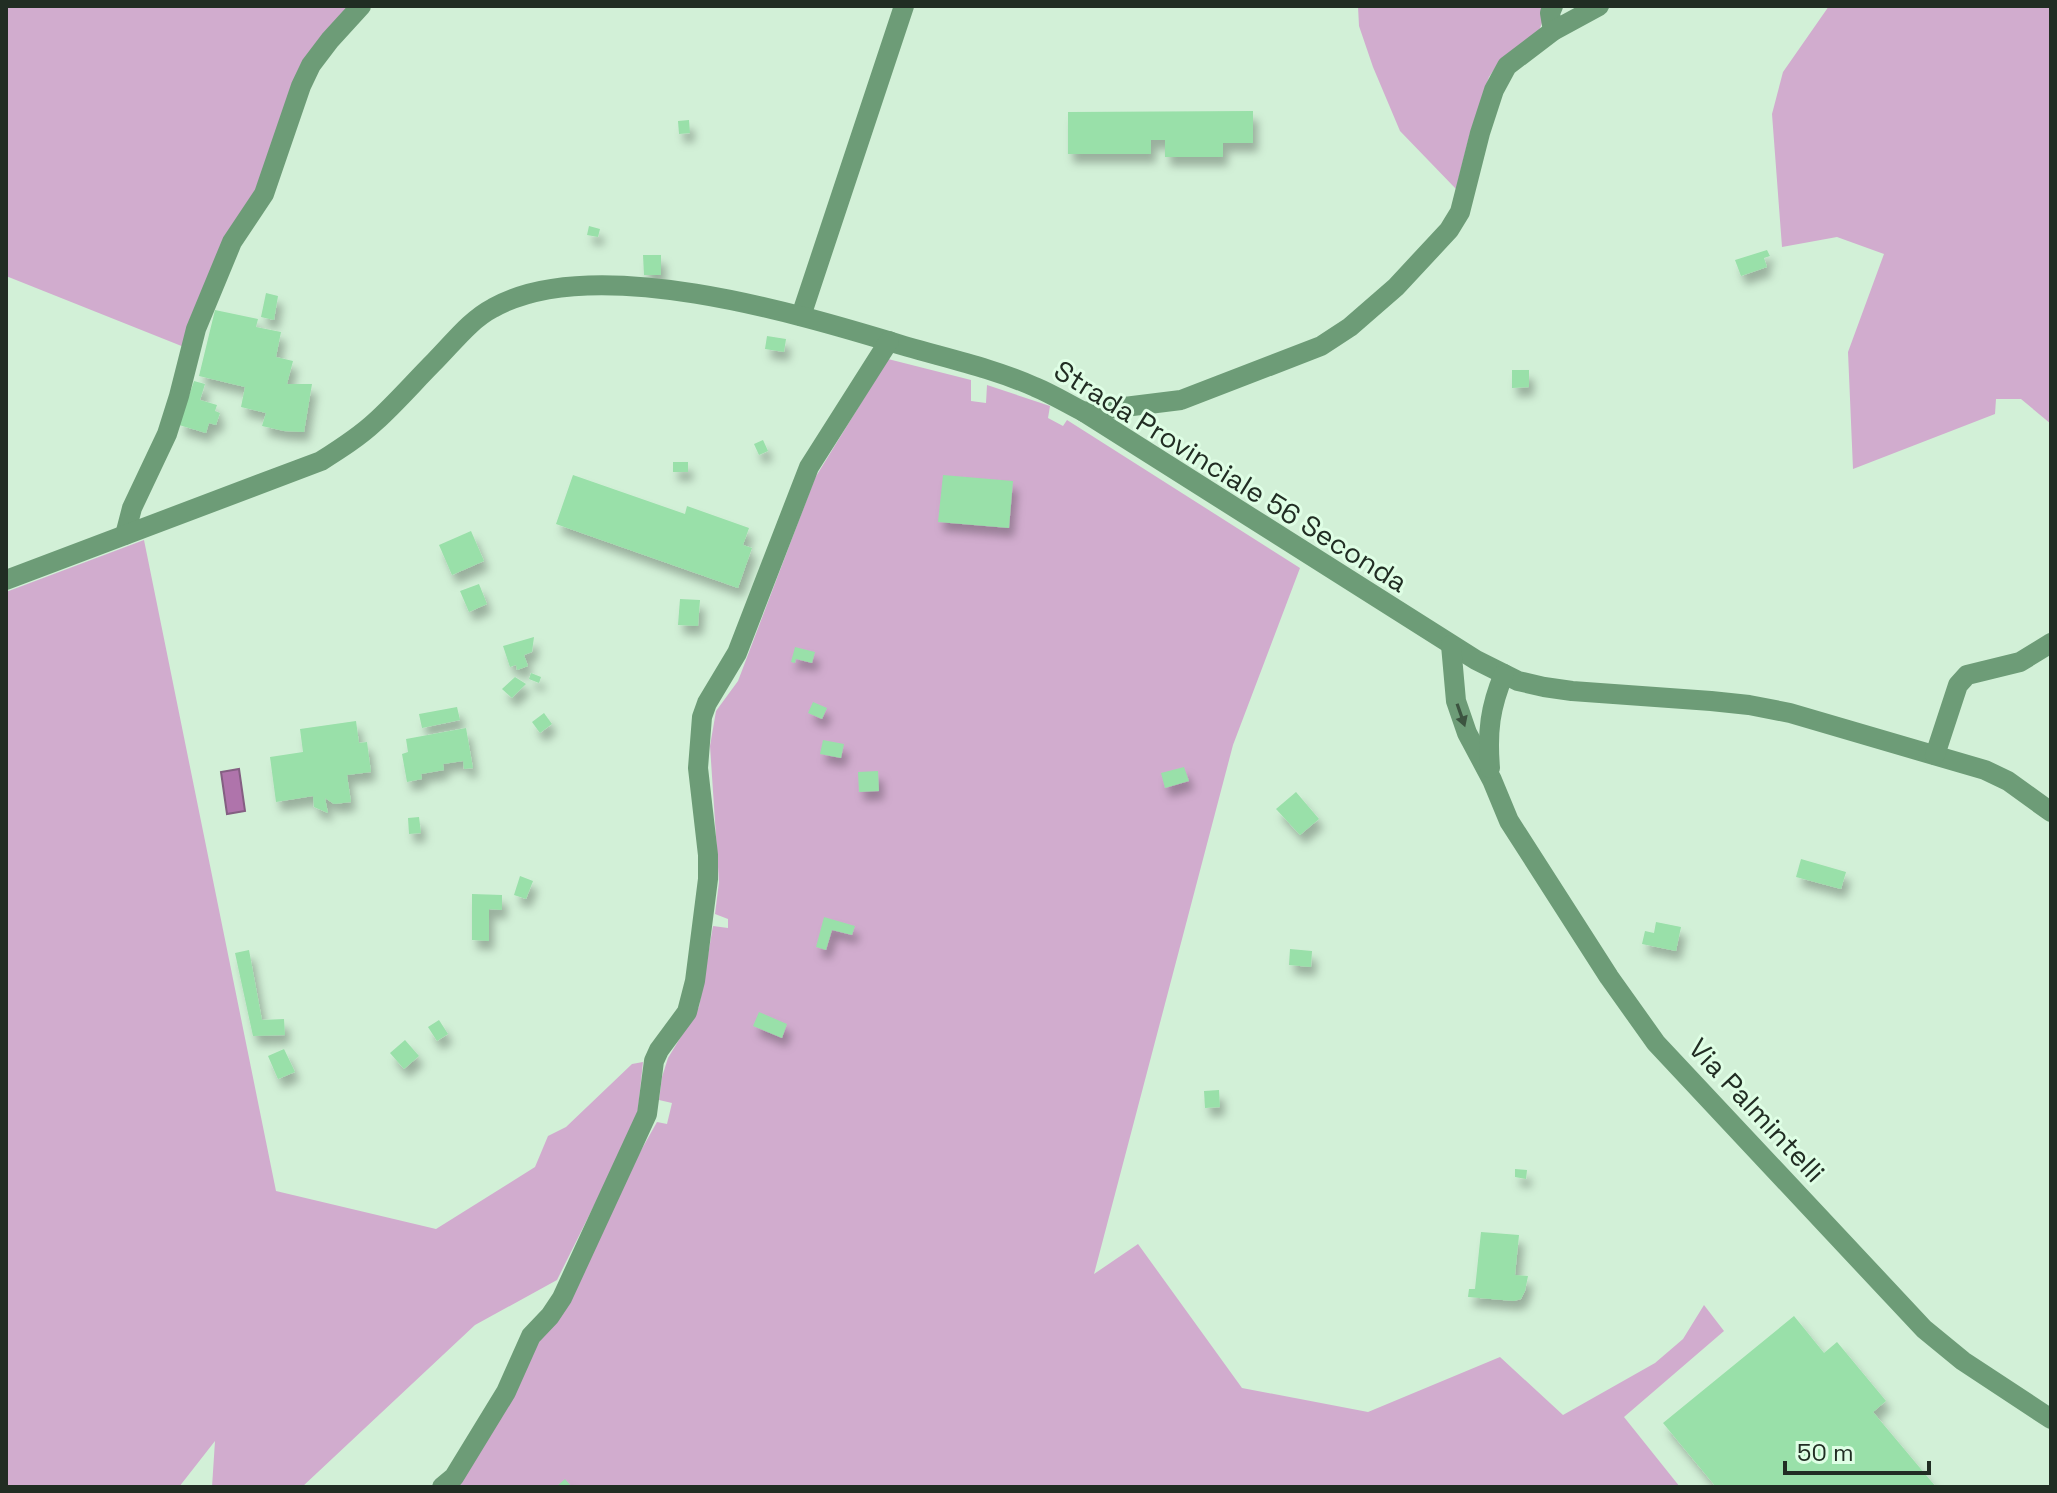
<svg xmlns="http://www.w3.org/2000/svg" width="2057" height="1493" viewBox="0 0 2057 1493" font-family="'Space Grotesk',sans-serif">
	<defs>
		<filter id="shadow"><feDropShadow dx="5" dy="9" stdDeviation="4" flood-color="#0004"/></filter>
	</defs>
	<rect width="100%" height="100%" fill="#d2f0d7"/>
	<!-- green -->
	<g fill="#d1acce">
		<path d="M6 6H352L255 196 184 347 6 276Z"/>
		<path d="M1358 6H1548L1539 31 1502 58 1489 77 1470 133 1456 189 1400 131 1373 67 1359 26Z"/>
		<path d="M1829 6H2051V424L2021 399H1996L1995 414 1853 469 1848 352 1884 254 1837 237 1782 247 1772 114 1783 72Z"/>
		<path d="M888 359 971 380V401L986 403 987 385 1050 406 1048 418 1063 426 1067 420 1300 568 1233 745 1094 1274 1138 1244 1242 1388 1368 1412 1500 1357 1563 1415 1655 1363 1683 1339 1704 1305 1724 1331 1624 1417 1680 1487H451L657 1122 667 1124 672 1103 659 1100 662 1077 668 1058 699 1007 713 926 728 928V919L715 914 719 882 710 746 716 711 738 681 815 478Z"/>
		<path d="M144 540 276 1191 436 1229 535 1167 548 1136 566 1127 632 1064 643 1062 637 1119 557 1280 475 1325 302 1487H212L215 1441 179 1487H6V592Z"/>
	</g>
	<!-- water -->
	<path fill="#af74ab" stroke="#845f82" stroke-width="2" d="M239 769 245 811 227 814 221 772Z"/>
	<!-- building -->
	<g fill="#99e0a9" filter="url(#shadow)">
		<path d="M1253 111V143H1223V157H1165V140H1151V154H1068V112Z"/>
		<path d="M689 120 690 133 679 134 678 121Z"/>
		<path d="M589 226 600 229 598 237 587 235Z"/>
		<path d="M1767 250 1770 256 1764 258 1767 267 1741 276 1735 260Z"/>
		<path d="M643 255H661V275H644Z"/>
		<path d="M266 293 278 296 274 320 261 317Z"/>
		<path d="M215 310 258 319 256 327 281 332 276 357 293 361 287 384H312L304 432 284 431 262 426 266 413 241 407 245 387 199 376Z"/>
		<path d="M767 336 786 339 784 352 765 349Z"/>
		<path d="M1512 370H1529V387L1512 388Z"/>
		<path d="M194 381 205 384 200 400 217 405 215 411 220 413 216 425 209 423 206 433 179 425Z"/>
		<path d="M763 440 768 451 759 455 754 444Z"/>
		<rect x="673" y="462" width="15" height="10"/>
		<path d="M573 475 685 514 687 506 749 528 743 545 752 548 738 588 556 524Z"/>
		<path d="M943 475 1013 481 1009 528 938 522Z"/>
		<path d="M471 531 484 561 452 575 439 545Z"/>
		<path d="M479 584 487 604 469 612 460 591Z"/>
		<path d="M680 599 700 600 698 626 678 625Z"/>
		<path d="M534 637 532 652 524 655 528 666 517 670 516 665 510 667 503 646Z"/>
		<path d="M795 647 815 652 812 663 796 659 795 663 791 662Z"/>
		<path d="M531 673 541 677 539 683 529 679Z"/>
		<path d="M515 677 526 684 512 698 502 689Z"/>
		<path d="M813 702 827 708 822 719 808 713Z"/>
		<path d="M457 707 460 720 422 728 419 714Z"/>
		<path d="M544 713 552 724 540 733 532 722Z"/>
		<path d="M356 721 359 743 367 742 371 772 347 775 351 802 334 804 325 798 328 813 314 807 313 796 276 802 270 757 303 752 300 729Z"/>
		<path d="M466 728 473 768 464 769 463 761 443 764 444 770 421 774 422 779 407 782 402 754 408 752 406 739Z"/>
		<path d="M823 740 844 744 841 758 820 754Z"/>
		<path d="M1184 767 1189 781 1165 788 1161 773Z"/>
		<path d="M878 771 879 791 859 792 858 772Z"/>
		<path d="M1296 792 1319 819 1300 835 1276 809Z"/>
		<path d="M419 817 421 833 409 834 408 818Z"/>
		<path d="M1801 859 1846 872 1841 889 1796 877Z"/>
		<path d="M520 876 533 881 526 899 514 895Z"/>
		<path d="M472 894 502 895V910L489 909V941L472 940Z"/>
		<path d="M824 917 855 926 852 935 832 930 826 950 816 947Z"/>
		<path d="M1656 922 1681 927 1676 951 1642 944 1645 931 1654 933Z"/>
		<path d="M1290 949 1312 951 1311 967 1289 965Z"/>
		<path d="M249 950 262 1020 284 1019 285 1035 253 1036 235 953Z"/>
		<path d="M759 1012 787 1024 782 1038 753 1026Z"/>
		<path d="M439 1020 448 1034 437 1041 428 1027Z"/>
		<path d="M405 1040 419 1056 404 1069 390 1053Z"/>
		<path d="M284 1049 295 1072 278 1079 268 1056Z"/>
		<path d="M1219 1090 1220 1107 1205 1108 1204 1091Z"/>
		<path d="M1515 1169 1527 1170 1526 1179 1515 1177Z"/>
		<path d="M1481 1232 1519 1235 1515 1275 1528 1276 1525 1291 1521 1299 1514 1301 1468 1297 1469 1289H1475Z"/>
		<path d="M1794 1316 1824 1353 1837 1342 1886 1401 1873 1412 1936 1487H1716L1663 1423Z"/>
		<path d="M565 1479 572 1487H556Z"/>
	</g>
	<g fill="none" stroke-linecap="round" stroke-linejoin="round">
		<!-- minor -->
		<g stroke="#6d9c77" stroke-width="20">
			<path d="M1553 31 1550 13 1553 6"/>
			<path d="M801 316 904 6"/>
			<path d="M1084 412 1181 400 1321 346 1350 327 1396 287 1449 230 1460 212 1480 133 1494 90 1507 66 1553 31 1599 6"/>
			<path d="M125 535 132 508 167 434 179 396 196 329 232 242 264 194 301 86 311 65 330 40 361 6"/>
			<path d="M6 580 321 461C340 449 359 437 375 422 396 403 415 381 435 361 453 343 470 320 493 308 594 251 802 315 908 347 950 359 995 369 1035 387 1052 394 1068 404 1084 412L1476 660 1518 681 1544 687 1572 691 1711 701 1749 705 1790 713 1985 770 2008 781 2051 812"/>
			<path d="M1451 645 1456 701 1467 733 1492 780 1509 821 1609 977 1656 1043 1924 1329 1963 1361 2051 1419"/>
			<path d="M1935 755 1958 685 1967 675 2020 662 2051 643"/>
			<path d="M1490 768C1487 732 1490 707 1504 674"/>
			<path d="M442 1487 454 1477 506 1392 531 1336 550 1316 562 1298 641 1127 647 1114 654 1061 659 1050 687 1012 695 981 708 879V855L698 768 702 717 707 703 737 653 809 467 889 341"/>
		</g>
	</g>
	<!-- one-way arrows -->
	<defs><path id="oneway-solid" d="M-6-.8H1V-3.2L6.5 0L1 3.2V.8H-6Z" transform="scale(2)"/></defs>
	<use fill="#3c5440" href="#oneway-solid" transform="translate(1461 715) rotate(71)"/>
	<g text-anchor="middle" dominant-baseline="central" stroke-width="6" stroke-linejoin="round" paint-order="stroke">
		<!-- street labels -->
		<g font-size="28" fill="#212d23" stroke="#dffee5">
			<text transform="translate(1231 476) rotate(32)">Strada Provinciale 56 Seconda</text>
			<text transform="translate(1757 1110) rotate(47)">Via Palmintelli</text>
		</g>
	</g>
	<!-- border -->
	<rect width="2057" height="1493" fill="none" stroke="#212d23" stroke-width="16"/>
	<!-- scale -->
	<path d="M1785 1461v12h144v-12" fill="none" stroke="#212d23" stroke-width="4"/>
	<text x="1797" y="1461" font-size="24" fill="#212d23" stroke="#dffee5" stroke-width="6" paint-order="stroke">50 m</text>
</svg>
